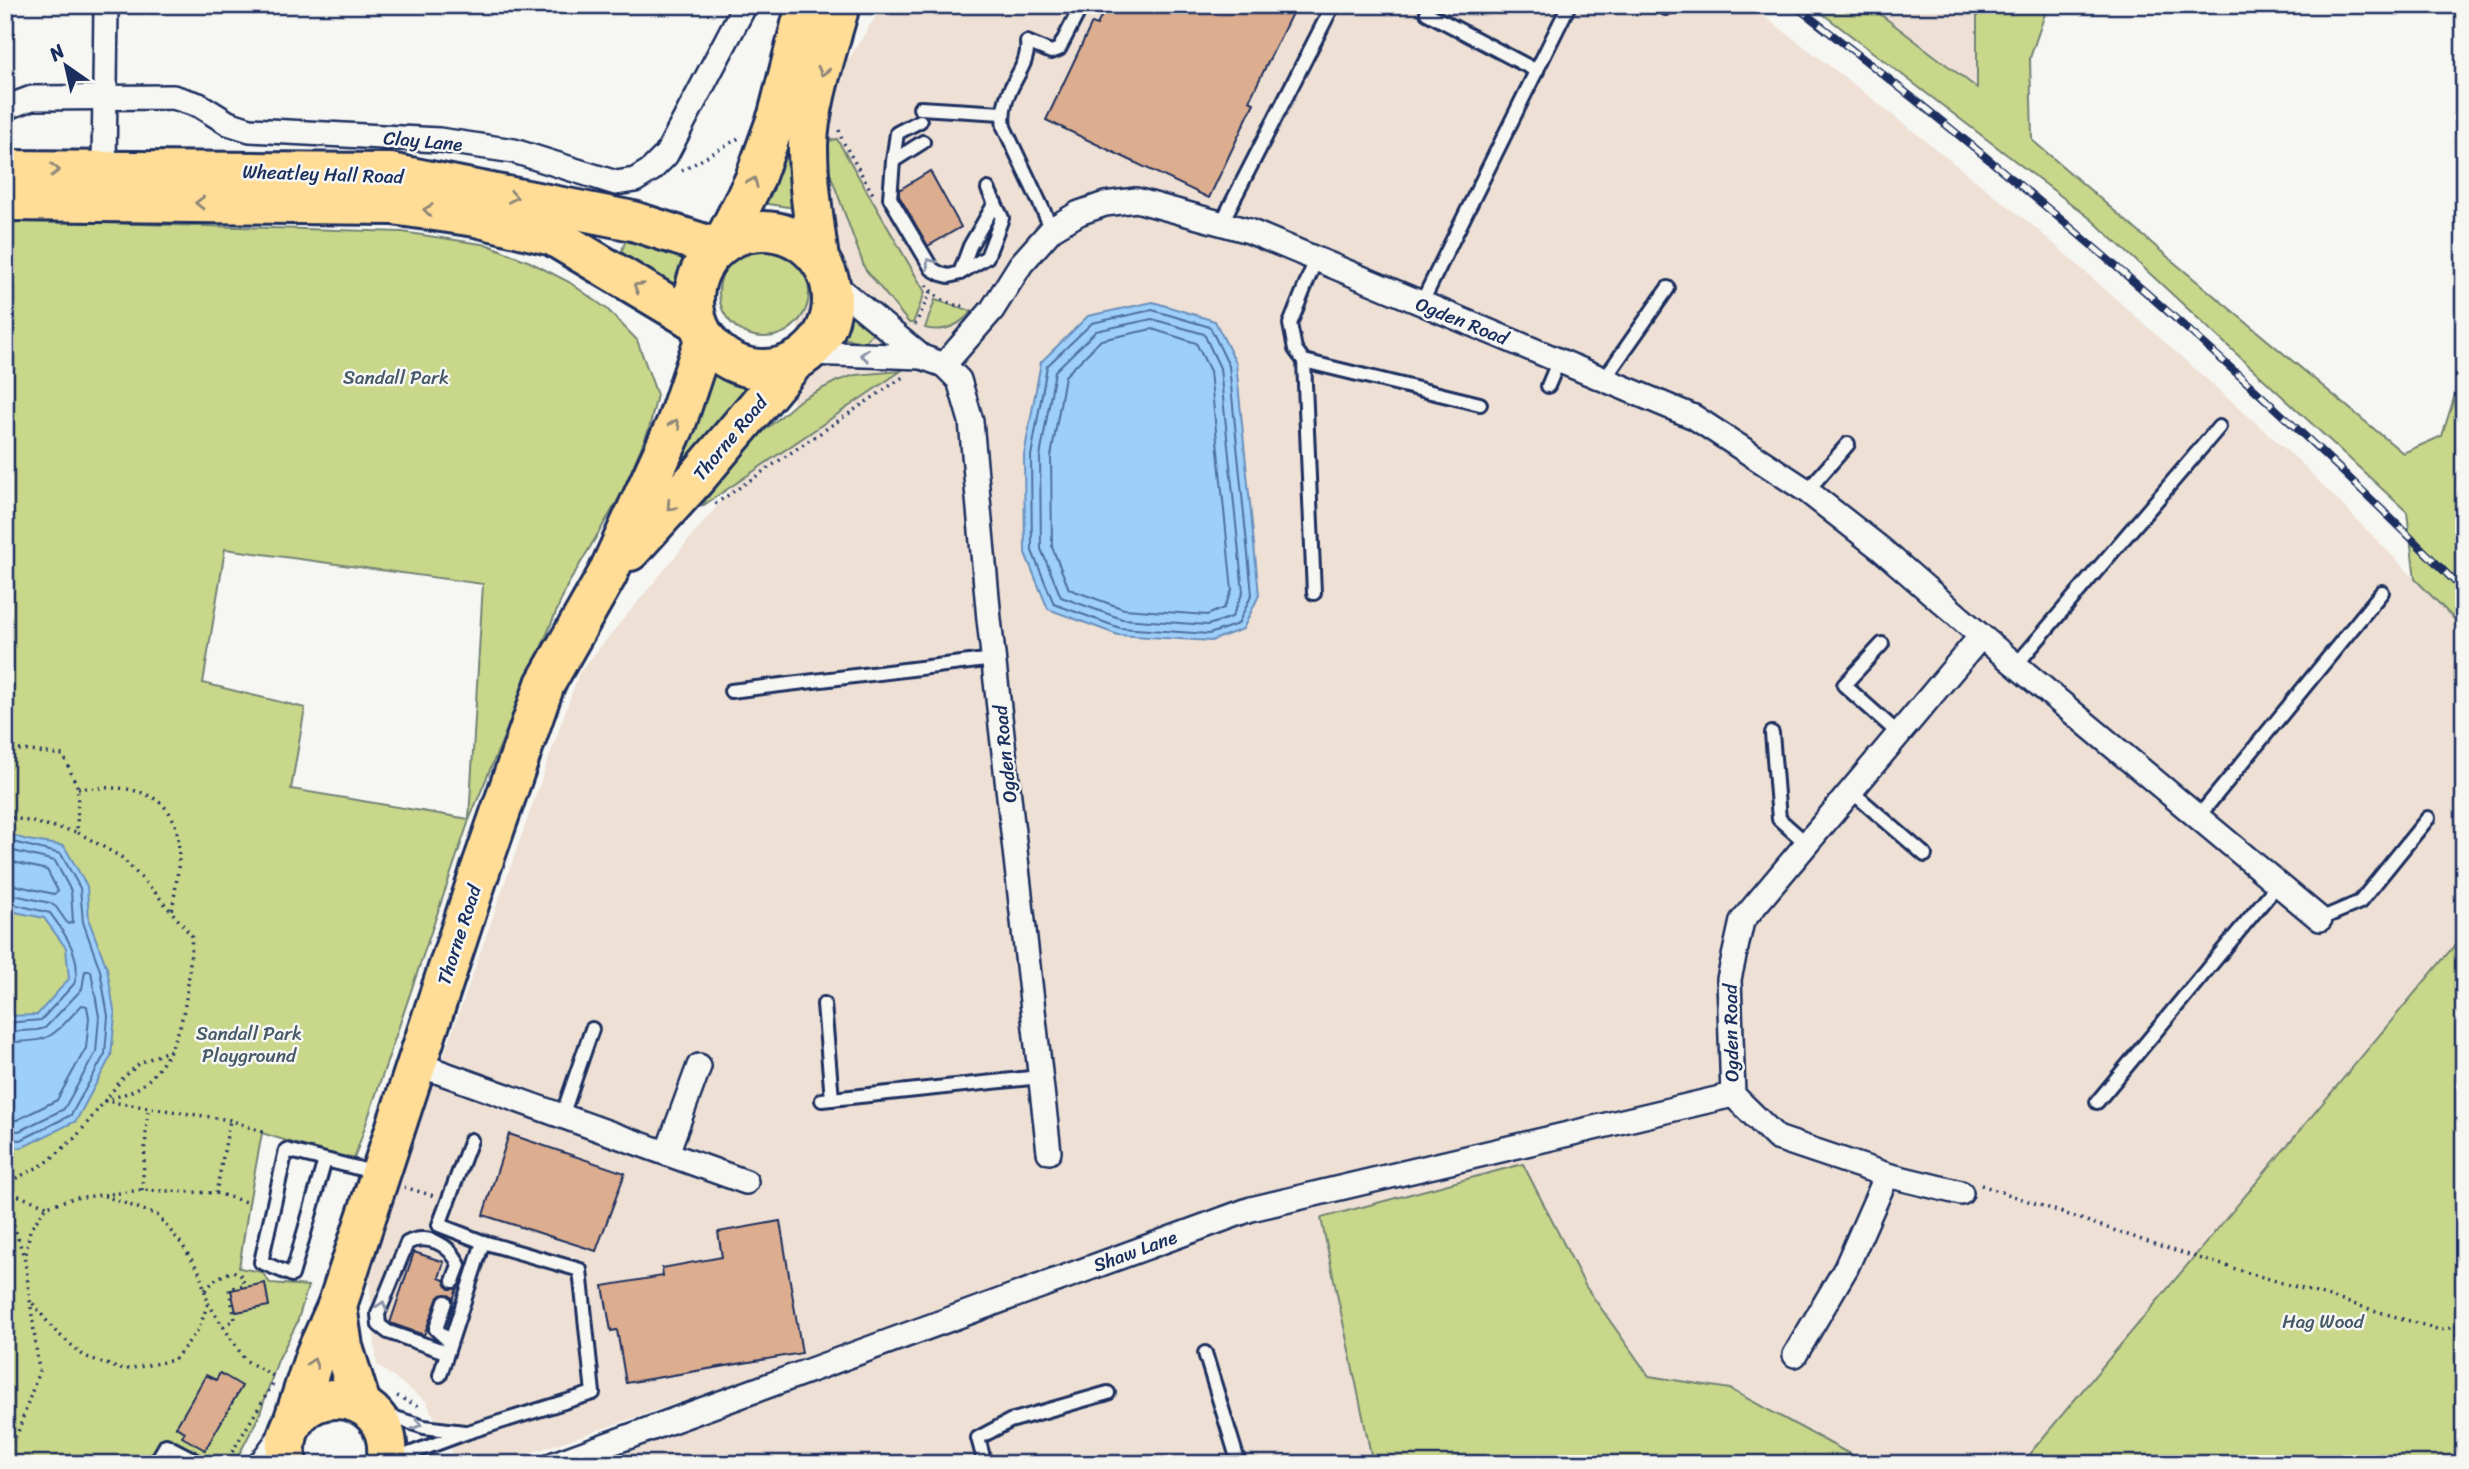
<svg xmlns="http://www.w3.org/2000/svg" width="2469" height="1469" viewBox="0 0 2469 1469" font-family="Sriracha,sans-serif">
	<rect width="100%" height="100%" fill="#f6f6f2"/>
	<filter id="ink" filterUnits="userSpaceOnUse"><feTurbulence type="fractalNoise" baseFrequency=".0143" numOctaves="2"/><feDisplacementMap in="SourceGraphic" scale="14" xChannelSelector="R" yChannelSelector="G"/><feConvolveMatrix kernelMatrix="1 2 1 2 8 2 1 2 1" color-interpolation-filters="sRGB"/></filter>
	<g filter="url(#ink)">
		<!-- built -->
		<g fill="#eee0d4">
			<path d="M883 5H1749L1847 79 2037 229 2300 462 2464 629V934L2021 1464H1868L1730 1389 1649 1376 1586 1287 1322 1218 1371 1455 1338 1464H554L814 1357 498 1464H458L426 1401 377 1365 368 1270 579 673 792 415 813 115Z"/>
			<path d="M1868 5H1977V89Z"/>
		</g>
		<!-- green -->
		<g fill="#c9d78a" stroke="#728374" stroke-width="2" fill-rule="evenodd">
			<path d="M1811 5H1868L1977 88V5H2048L2030 58 2032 140 2176 264 2403 453 2442 436 2464 366V629L2415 579 2407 512 2091 219Z"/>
			<path d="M837 139 925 292 913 323H909L865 269 819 143Z"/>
			<path d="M778 149 792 150 795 208 761 203Z"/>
			<path d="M5 220 402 232 488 245 530 262 569 282 607 309 637 340 657 395 649 429 621 495 567 586 469 820 353 1162 262 1133 249 1203 239 1268 262 1272 270 1283 308 1286 297 1323 278 1360 259 1416 234 1464H5ZM225 549 483 584 469 819 291 789 305 708 203 683Z"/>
			<path d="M629 231 686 249 672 289 620 256Z"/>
			<circle cx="764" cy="292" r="45"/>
			<path d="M935 300 972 311C960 325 944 333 925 328Z"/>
			<path d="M851 309 870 320 874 332 865 342 841 338Z"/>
			<path d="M709 365 722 374 762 382 665 483Z"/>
			<path d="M901 371 701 507 743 449 800 400 837 381 855 375Z"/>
			<path d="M2464 934V1464H2021Z"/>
			<path d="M1523 1164 1586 1287 1649 1376 1730 1389 1868 1464H1373L1321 1218Z"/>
		</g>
		<!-- water -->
		<g fill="#9dcffa" stroke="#698fbc" stroke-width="2">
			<path d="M1153 302 1215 321 1236 363 1259 595 1243 629 1211 641 1118 635 1048 609 1025 553 1024 455 1041 362 1088 316Z"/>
			<path d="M5 833 27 840 64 846 87 886 89 921 107 968 115 1016 111 1056 76 1121 21 1148 5 1146V1016L37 1015 69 979 66 948 44 918 5 910Z"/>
		</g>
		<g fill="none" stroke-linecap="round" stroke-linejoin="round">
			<!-- shore -->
			<g stroke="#4f6f9c" stroke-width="2">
				<path d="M1152 310 1210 327 1229 366 1252 594 1238 624 1209 634 1120 628 1054 604 1032 551 1031 456 1047 366 1092 323Z"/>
				<path d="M1152 319 1204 334 1220 368 1243 592 1232 617 1208 625 1122 619 1061 597 1041 549 1040 457 1055 371 1096 331Z"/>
				<path d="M1152 329 1196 343 1210 371 1232 590 1224 608 1207 615 1124 609 1069 589 1052 547 1051 457 1065 376 1101 340Z"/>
				<path d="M5 840 61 854 80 888 83 922 100 970 108 1016 105 1054 71 1115 21 1140 5 1139"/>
				<path d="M5 849 55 861 71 891 73 922 68 924 56 907 50 903 5 893"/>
				<path d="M5 860 47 870 58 891 54 894 5 883"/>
				<path d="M5 902 50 913C64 932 84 959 74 984L41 1020 5 1023"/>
				<path d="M5 1032 37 1030 45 1028 82 989 85 971H91L99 1017 96 1052 64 1109 19 1131 5 1130"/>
				<path d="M5 1042C53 1042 50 1038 82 1005L87 1006 89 1018 86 1048 57 1100 17 1120H5"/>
			</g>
		</g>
		<!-- building -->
		<g fill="#dcad8e" stroke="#1b2f5e" stroke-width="2">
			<path d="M1107 5H1296L1249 101 1254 103 1209 198 1046 120 1092 23 1097 25Z"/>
			<path d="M930 171 961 227 928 246 899 196V190Z"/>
			<path d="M509 1134 625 1173 596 1251 483 1215Z"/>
			<path d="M780 1221 802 1353 626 1383 617 1330 611 1331 603 1286 663 1276 662 1268 722 1257 718 1232Z"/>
			<path d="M414 1252 444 1262 439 1278 444 1280 449 1289H457L453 1299 447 1294 438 1297 424 1335 390 1323Z"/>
			<path d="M265 1283 269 1306 236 1312 231 1290Z"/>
			<path d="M220 1373 242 1386 205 1450 182 1437 185 1432 176 1427 206 1375 216 1380Z"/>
		</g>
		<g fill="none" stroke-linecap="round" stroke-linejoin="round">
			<defs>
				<g id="service">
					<path d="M1661 5 1666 8"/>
					<path d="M1427 13 1537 71"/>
					<path d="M920 108 1002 113"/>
					<path d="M923 142 893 161 890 198 932 269 941 274 949 276 960 273 987 257 1002 218 988 189"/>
					<path d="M893 161 897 133 920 121"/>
					<path d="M1221 224 1333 5"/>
					<path d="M1052 229 1004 127C998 89 1031 70 1027 42L1051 52 1059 49 1082 5"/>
					<path d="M1316 259 1290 324 1295 349 1304 361 1480 404"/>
					<path d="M960 273 970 246 995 203"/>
					<path d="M1421 304 1569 5"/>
					<path d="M1304 361 1314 593"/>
					<path d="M1605 378 1668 288"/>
					<path d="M1548 386 1559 360"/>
					<path d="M1807 491 1848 444"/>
					<path d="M1882 644 1844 685 1899 734"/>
					<path d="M2016 665 2219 427"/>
					<path d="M731 691 994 659"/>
					<path d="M1772 733 1779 819 1807 844"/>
					<path d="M1851 791 1925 855"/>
					<path d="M2198 817 2382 592"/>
					<path d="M2320 919 2360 902 2428 818"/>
					<path d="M824 1004 832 1099"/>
					<path d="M822 1100 1040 1077"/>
					<path d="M2097 1102 2278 884"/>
					<path d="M562 1116 592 1029"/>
					<path d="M325 1160 292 1275 261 1262 286 1150 377 1173"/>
					<path d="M445 1302 436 1329 450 1342"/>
					<path d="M446 1352 388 1332 379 1325 378 1314 407 1243C427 1233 450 1244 459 1265L453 1281"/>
					<path d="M1205 1353 1239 1464"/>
					<path d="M440 1375 483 1242"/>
					<path d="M383 1414 424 1427 464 1432"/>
					<path d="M390 1461 468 1432 593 1393 580 1270 483 1242 439 1225 471 1140"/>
					<path d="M155 1464 166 1445 193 1459 190 1464"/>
					<path d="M985 1464 978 1438 1010 1421 1108 1393"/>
				</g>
				<g id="minor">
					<path d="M5 108 32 98 173 97 199 105 228 123 250 130 439 140 514 151 616 183 635 180 651 170 666 155 745 5"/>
					<path d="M104 170 106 5"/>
					<path d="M830 281 922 357 944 365 992 310 1021 264 1052 229 1079 213 1105 204 1136 200 1249 231 1694 417 1807 491 1881 549 1981 636 2320 919"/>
					<path d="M807 353 922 357"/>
					<path d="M944 365 959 380 971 421 989 619 1049 1152"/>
					<path d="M417 1064 746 1182"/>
					<path d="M667 1153 699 1066"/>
					<path d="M1961 1193 1887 1175 1777 1138 1733 1095 1729 979 1742 921 1981 636"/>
					<path d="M1795 1355 1846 1268 1887 1175"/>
					<path d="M554 1464 1251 1209 1733 1095"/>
				</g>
				<path id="tertiary" d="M263 1464 289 1429"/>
				<g id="trunk">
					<path d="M5 170 390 173 633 221 717 248"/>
					<path d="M5 201 393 205 476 217 553 236 697 322"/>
					<circle cx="763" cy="300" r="69"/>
					<path d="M723 243 754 181 778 115 806 5"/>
					<path d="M819 259C814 222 808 184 808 146 808 106 829 46 840 5"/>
					<path d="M630 551 699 475 795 361"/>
					<path d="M337 1306 343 1347 361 1404"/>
					<path d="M293 1422 315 1355 337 1306 478 877 545 684 607 575 676 424 705 337"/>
					<path d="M287 1464C273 1376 401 1379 386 1464"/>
				</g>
			</defs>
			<!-- service casing -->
			<use href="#service" stroke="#1b2f5e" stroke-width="18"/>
			<!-- minor casing -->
			<use href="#minor" stroke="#1b2f5e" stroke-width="28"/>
			<!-- tertiary casing -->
			<use href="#tertiary" stroke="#1b2f5e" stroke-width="33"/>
			<!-- trunk casing -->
			<use href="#trunk" stroke="#1b2f5e" stroke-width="44"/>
			<!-- path -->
			<g stroke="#1b2f5e" stroke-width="3.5" stroke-dasharray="2 5" stroke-linecap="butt">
				<path d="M839 130 842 140 873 194"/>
				<path d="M682 171 739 138"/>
				<path d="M926 285C935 297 951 308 967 305"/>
				<path d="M915 325 931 292"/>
				<path d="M715 504 903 377"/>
				<path d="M5 748 63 755 78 788 77 832 121 857 153 890 192 936C188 988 187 1046 145 1083 135 1092 117 1096 105 1101L230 1120 263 1132"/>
				<path d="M78 788C95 789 116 786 132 790 196 804 178 866 172 912"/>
				<path d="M5 816 77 832"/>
				<path d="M1981 1185 2169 1249 2440 1330 2464 1325"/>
				<path d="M5 1187 11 1181 46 1163 76 1137 122 1079 140 1063 170 1050"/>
				<path d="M404 1187 434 1196"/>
				<path d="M142 1190 148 1108"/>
				<path d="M5 1191 47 1206"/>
				<path d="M216 1193 249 1203"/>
				<path d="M104 1195 142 1190 216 1193 230 1120"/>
				<path d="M5 1198 25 1260"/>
				<path d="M205 1290 217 1278 233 1271 242 1276 244 1285 229 1289 235 1319 223 1327"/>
				<path d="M208 1303 245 1360 277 1378"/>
				<path d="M397 1396 418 1406"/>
				<path d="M5 1447 17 1435 39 1371 25 1260 30 1230 47 1206 74 1198 102 1195 157 1215 181 1243 200 1273 208 1303 199 1329 174 1360 123 1370 84 1356 54 1330 30 1300"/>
				<path d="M225 1464 274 1382"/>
			</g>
			<!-- service -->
			<use href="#service" stroke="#f6f6f2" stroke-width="12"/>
			<!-- minor -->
			<use href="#minor" stroke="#f6f6f2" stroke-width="23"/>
			<!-- tertiary -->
			<use href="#tertiary" stroke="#f6f6f2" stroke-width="28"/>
			<!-- trunk -->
			<use href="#trunk" stroke="#ffdd96" stroke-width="38"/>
			<defs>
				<path id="rail" d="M1794 5C2030 186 2255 379 2464 591"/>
			</defs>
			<!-- rail casing -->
			<use href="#rail" stroke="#1b2f5e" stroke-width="8"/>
			<!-- rail -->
			<use href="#rail" stroke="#f6f6f2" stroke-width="5" stroke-dasharray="16" stroke-linecap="butt"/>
		</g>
		<!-- one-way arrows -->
		<defs><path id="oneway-chevron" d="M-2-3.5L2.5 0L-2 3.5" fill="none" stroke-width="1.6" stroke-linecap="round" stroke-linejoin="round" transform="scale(1.75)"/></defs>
		<g stroke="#8d867a">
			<use href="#oneway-chevron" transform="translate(823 71) rotate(104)"/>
			<use href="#oneway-chevron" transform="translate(55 170)"/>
			<use href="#oneway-chevron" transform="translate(753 182) rotate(-66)"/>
			<use href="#oneway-chevron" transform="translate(513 197) rotate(11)"/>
			<use href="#oneway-chevron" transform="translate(200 203) rotate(-179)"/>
			<use href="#oneway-chevron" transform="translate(428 210) rotate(-172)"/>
			<use href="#oneway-chevron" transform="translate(638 287) rotate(-149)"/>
			<use href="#oneway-chevron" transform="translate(675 424) rotate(-69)"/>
			<use href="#oneway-chevron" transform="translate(671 506) rotate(133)"/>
			<use href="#oneway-chevron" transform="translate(313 1363) rotate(-71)"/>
		</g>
		<g stroke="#8892a8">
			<use href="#oneway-chevron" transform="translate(930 263) rotate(-128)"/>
			<use href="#oneway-chevron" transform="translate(865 355) rotate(-178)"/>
			<use href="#oneway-chevron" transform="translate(382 1306) rotate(-72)"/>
			<use href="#oneway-chevron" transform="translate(417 1424) rotate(16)"/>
		</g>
	</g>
	<g text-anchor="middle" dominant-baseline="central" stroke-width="5" stroke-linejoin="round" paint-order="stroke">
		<!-- street labels -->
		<g font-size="19" fill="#1b2f5e" stroke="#f6f6f2">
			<text transform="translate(423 141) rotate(5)">Clay Lane</text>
			<text transform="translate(323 174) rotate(2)">Wheatley Hall Road</text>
			<text transform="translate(1462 321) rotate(22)">Ogden Road</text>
			<text transform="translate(730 438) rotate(-50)">Thorne Road</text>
			<text transform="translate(1005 754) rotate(-96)">Ogden Road</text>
			<text transform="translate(459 935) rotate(-72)">Thorne Road</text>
			<text transform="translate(1731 1033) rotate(-91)">Ogden Road</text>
			<text transform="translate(1135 1251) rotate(-20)">Shaw Lane</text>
		</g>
		<!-- park labels -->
		<g font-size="19" fill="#465969" stroke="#f6f6f2">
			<text x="396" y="377">Sandall Park</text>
			<text x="249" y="1033">Sandall Park<tspan x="249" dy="22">Playground</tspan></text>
			<text x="2323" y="1321">Hag Wood</text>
		</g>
	</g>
	<!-- margin -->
	<rect width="2469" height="1469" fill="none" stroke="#f6f6f2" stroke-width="28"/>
	<rect x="14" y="14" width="2441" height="1441" fill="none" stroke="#1b2f5e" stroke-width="2.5" filter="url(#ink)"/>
	<!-- north arrow -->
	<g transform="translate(66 66) rotate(326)" stroke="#f6f6f2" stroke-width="5" paint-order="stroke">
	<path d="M0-5L12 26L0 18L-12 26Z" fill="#1b2f5e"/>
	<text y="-10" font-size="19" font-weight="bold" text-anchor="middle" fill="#1b2f5e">N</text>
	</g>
</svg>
